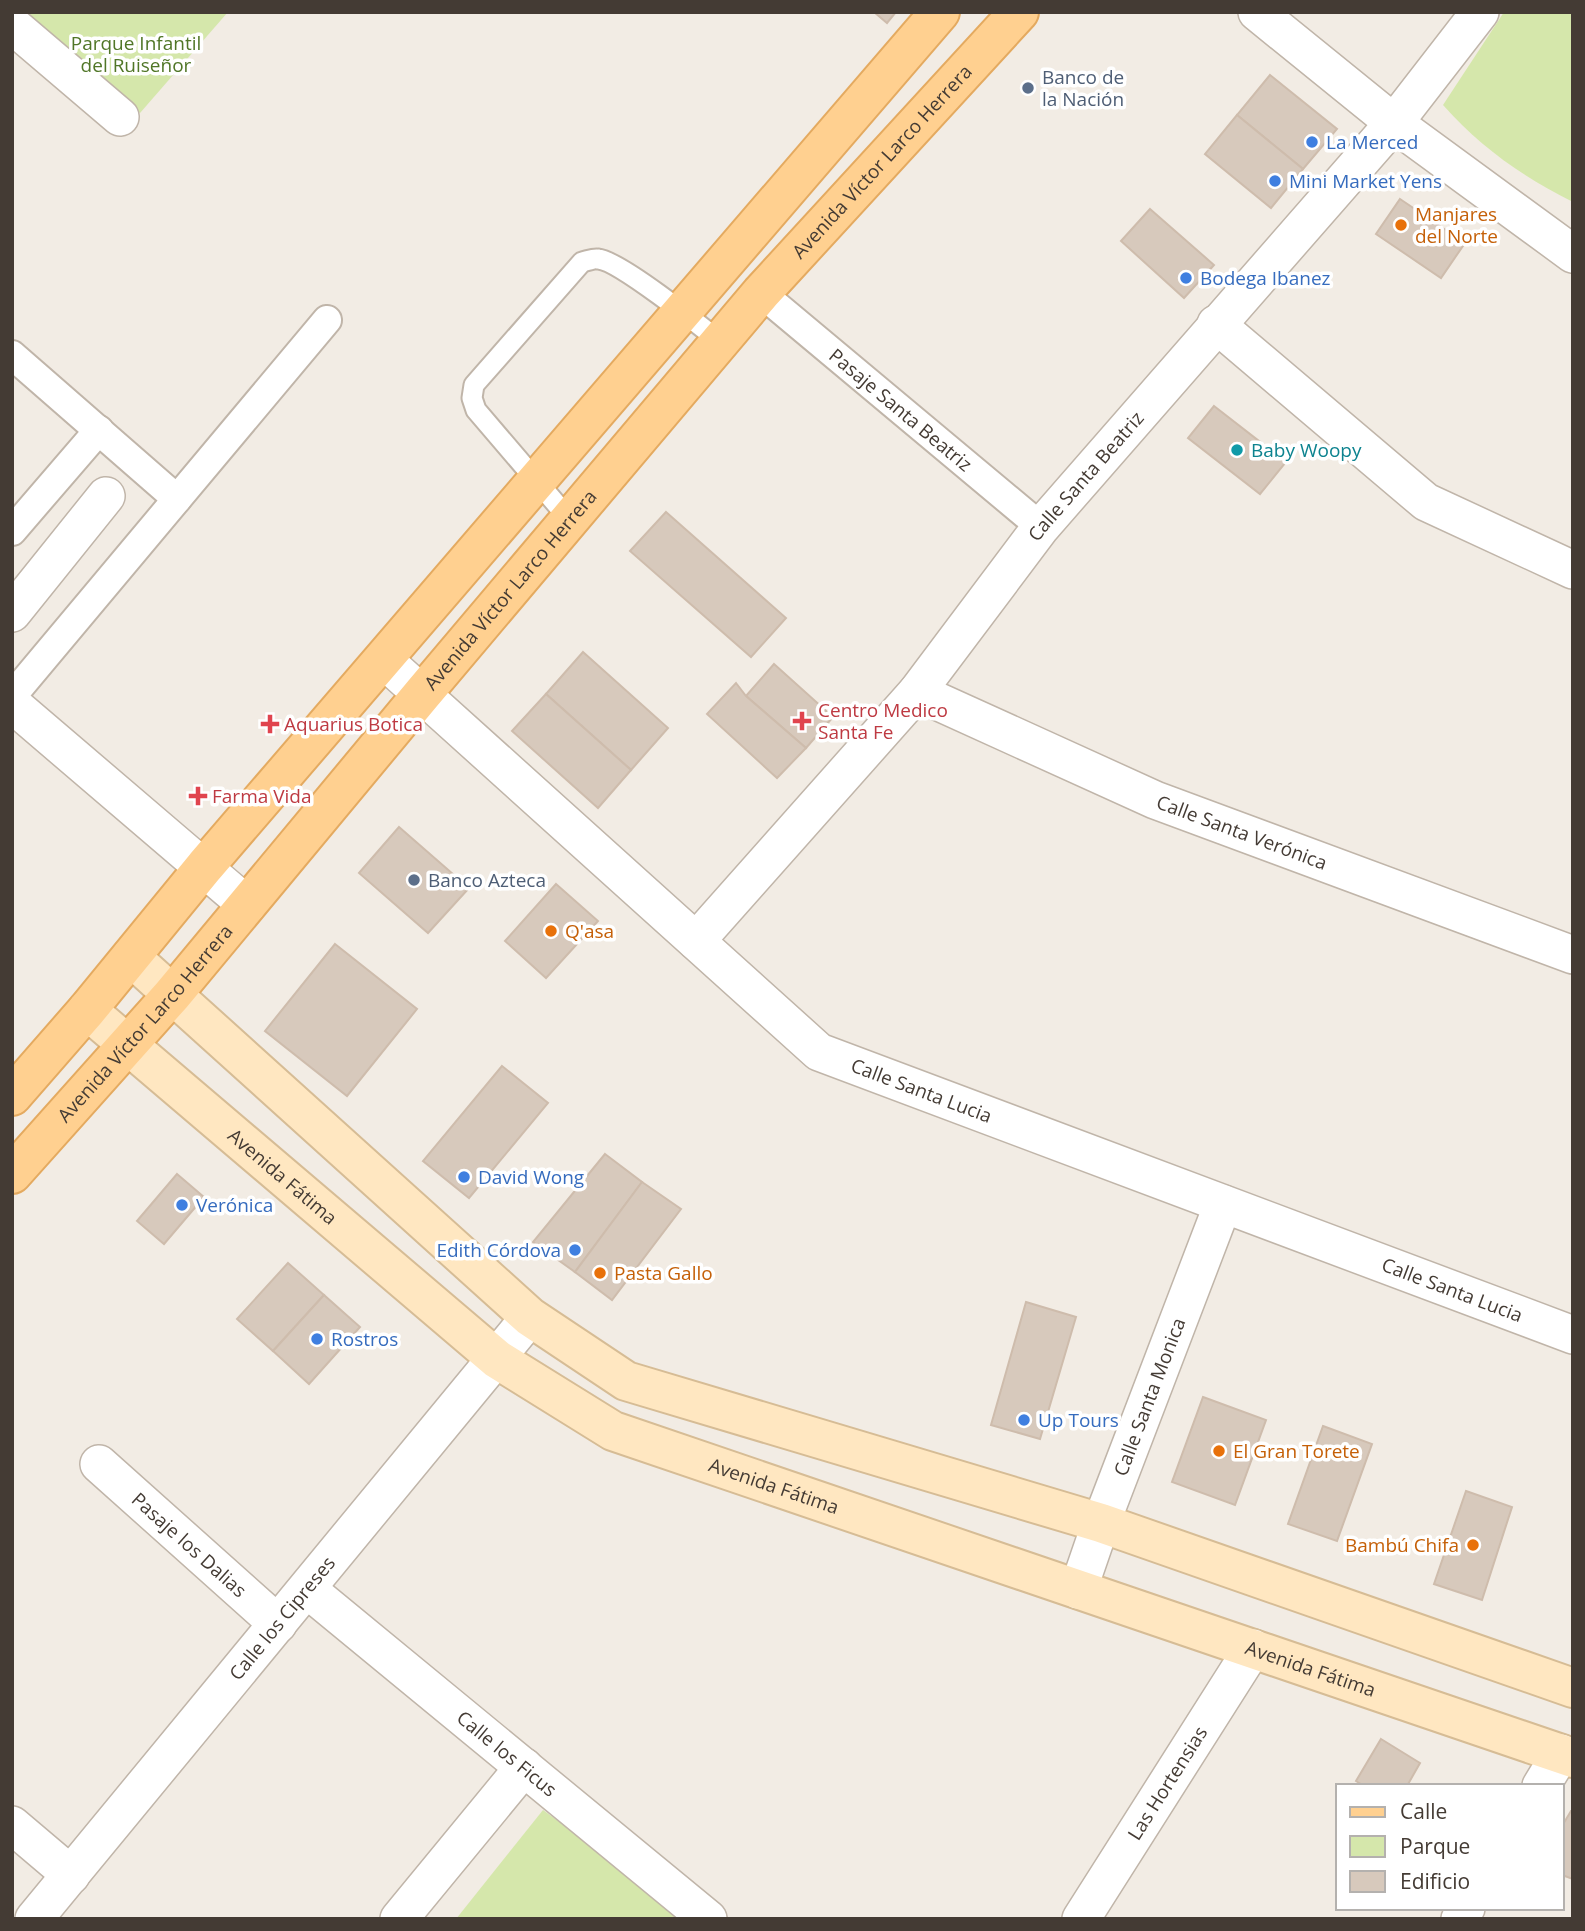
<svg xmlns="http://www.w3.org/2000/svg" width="1585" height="1931" viewBox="0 0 1585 1931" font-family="'Open Sans',sans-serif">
	<rect width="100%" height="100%" fill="#f2ece4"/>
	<!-- green -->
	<g fill="#d5e7ab">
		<path d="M23 12H228L140 113Z"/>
		<path d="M1504 12H1573V202C1524 178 1479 146 1443 105Z"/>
		<path d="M543 1810 693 1919H456Z"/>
	</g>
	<!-- building -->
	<g fill="#d7c9bc" stroke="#cebcac" stroke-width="2">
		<path d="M874 12H896L887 23Z"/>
		<path d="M1270 75 1337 129 1303 169 1237 115Z"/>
		<path d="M1237 115 1303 169 1271 208 1205 154Z"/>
		<path d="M1400 199 1465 243 1441 278 1376 234Z"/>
		<path d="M1150 209 1214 265 1184 298 1121 241Z"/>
		<path d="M1214 406 1286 462 1260 494 1188 438Z"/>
		<path d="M666 512 786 618 751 657 630 551Z"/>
		<path d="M583 652 668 728 631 770 546 694Z"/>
		<path d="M774 664 833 717 806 748 746 696Z"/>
		<path d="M736 683 746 696 806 748 777 778 707 714Z"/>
		<path d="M546 694 631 770 598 808 512 731Z"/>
		<path d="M399 827 469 888 428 933 359 873Z"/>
		<path d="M556 884 598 921 546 978 505 941Z"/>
		<path d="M335 944 417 1009 347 1096 265 1031Z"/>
		<path d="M502 1066 548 1103 469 1198 423 1161Z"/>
		<path d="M605 1154 642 1182 575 1272 533 1242Z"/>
		<path d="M177 1174 204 1197 164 1244 137 1221Z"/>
		<path d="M642 1182 681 1209 612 1300 575 1272Z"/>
		<path d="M288 1263 324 1295 273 1351 237 1319Z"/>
		<path d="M324 1295 360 1327 309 1384 273 1351Z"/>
		<path d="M1026 1302 1076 1317 1040 1439 991 1425Z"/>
		<path d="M1203 1397 1266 1420 1235 1505 1172 1482Z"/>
		<path d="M1323 1426 1372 1444 1337 1541 1288 1524Z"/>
		<path d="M1466 1491 1512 1507 1482 1600 1434 1584Z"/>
		<path d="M1381 1739 1420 1763 1407 1786H1364L1356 1781Z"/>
		<path d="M1571 1811H1573V1879L1562 1875V1826Z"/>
	</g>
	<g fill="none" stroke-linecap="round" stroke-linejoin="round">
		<defs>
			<path id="service" d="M570 520 476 410 472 398 474 385 582 262C587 261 594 258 598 259 618 260 701 326 720 342"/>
			<g id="pedestrian">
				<path id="s1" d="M761 293 1041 527"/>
				<path d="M12 355 177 499"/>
				<path d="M12 531 99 430"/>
				<path d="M12 696 327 320"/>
			</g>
			<g id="minor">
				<path d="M1257 12 1394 123 1573 254"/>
				<path d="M12 25 120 117"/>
				<path d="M1216 324 1426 502 1573 570"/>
				<path d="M12 613 106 496"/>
				<path id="s2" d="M384 660 819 1052 1573 1335"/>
				<path id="s3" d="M917 692 1155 800 1573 955"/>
				<path d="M12 704 247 905"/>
				<path id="s4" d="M696 941 917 692 1041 527 1394 123 1480 12"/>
				<path id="s5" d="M99 1464 278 1624"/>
				<path id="s6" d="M307 1589 708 1919"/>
				<path id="s7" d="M1078 1590 1101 1523 1223 1204"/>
				<path d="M1541 1786 1561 1753"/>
				<path d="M12 1825 71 1875"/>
				<path id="s8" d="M34 1919 530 1317"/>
				<path d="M399 1919 524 1767"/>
				<path id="s9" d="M1081 1919 1253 1648"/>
				<path d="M1460 1919 1466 1908"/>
			</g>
			<g id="secondary">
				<path d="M131 957 530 1317 626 1381 1101 1523 1573 1688"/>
				<path id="s10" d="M87 1010 497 1359 613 1431 1573 1758"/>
			</g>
			<g id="primary">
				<path d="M12 1096 87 1010 205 866 940 12"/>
				<path id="s11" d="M12 1174 172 995 423 693 761 293 1019 12"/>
			</g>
		</defs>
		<!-- service casing -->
		<use href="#service" stroke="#c0b5a9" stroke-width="23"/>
		<!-- pedestrian casing -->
		<use href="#pedestrian" stroke="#c0b5a9" stroke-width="32"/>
		<!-- minor casing -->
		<use href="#minor" stroke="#c0b5a9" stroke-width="40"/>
		<!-- secondary casing -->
		<use href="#secondary" stroke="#d6bc95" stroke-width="42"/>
		<!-- primary casing -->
		<use href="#primary" stroke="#e4aa60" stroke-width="42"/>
		<!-- service -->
		<use href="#service" stroke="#fff" stroke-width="19"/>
		<!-- pedestrian -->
		<use href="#pedestrian" stroke="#fff" stroke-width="28"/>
		<!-- minor -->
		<use href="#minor" stroke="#fff" stroke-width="37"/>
		<!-- secondary -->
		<use href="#secondary" stroke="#ffe7c1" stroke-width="38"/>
		<!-- primary -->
		<use href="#primary" stroke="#ffd090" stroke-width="38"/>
	</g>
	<!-- markers -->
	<g fill="#5c6f8a" stroke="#fff" stroke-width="2.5">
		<circle cx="1028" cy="88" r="7"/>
		<circle cx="414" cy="880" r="7"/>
	</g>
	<g fill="#3f7fe0" stroke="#fff" stroke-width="2.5">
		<circle cx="1312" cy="142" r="7"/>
		<circle cx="1275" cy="181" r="7"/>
		<circle cx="1186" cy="278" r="7"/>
		<circle cx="464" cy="1177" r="7"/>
		<circle cx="182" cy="1205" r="7"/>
		<circle cx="575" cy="1250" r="7"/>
		<circle cx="317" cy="1339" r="7"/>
		<circle cx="1024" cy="1420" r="7"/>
	</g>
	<g fill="#e8710a" stroke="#fff" stroke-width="2.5">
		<circle cx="1401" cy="225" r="7"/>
		<circle cx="551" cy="931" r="7"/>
		<circle cx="600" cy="1273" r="7"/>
		<circle cx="1219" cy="1451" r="7"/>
		<circle cx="1473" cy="1545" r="7"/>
	</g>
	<circle fill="#0f9aa8" stroke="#fff" stroke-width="2.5" cx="1237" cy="450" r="7"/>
	<g fill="#e0444e" stroke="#fff" stroke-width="2.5">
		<path d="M798.5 710.5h7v7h7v7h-7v7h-7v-7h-7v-7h7z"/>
		<path d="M266.5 713.5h7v7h7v7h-7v7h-7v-7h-7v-7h7z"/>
		<path d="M194.5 785.5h7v7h7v7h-7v7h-7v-7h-7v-7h7z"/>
	</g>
	<g text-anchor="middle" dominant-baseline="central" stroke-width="7" stroke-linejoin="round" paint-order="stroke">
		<!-- park labels -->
		<g font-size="19" fill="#507627" stroke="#fff">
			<text x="136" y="43">Parque Infantil<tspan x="136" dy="22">del Ruiseñor</tspan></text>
		</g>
		<!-- service labels -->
		<g font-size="19" fill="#4e5e75" stroke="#fff" text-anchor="start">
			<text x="1042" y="77">Banco de<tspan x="1042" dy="22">la Nación</tspan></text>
			<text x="428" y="880">Banco Azteca</text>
		</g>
		<!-- shop labels -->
		<g font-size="19" fill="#366cbe" stroke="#fff" text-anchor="start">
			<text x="1326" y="142">La Merced</text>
			<text x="1289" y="181">Mini Market Yens</text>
			<text x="1200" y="278">Bodega Ibanez</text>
			<text x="478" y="1177">David Wong</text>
			<text x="196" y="1205">Verónica</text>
			<text x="561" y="1250" text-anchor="end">Edith Córdova</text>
			<text x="331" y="1339">Rostros</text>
			<text x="1038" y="1420">Up Tours</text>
		</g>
		<!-- street labels -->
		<g font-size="19" fill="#443b34" stroke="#fff">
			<text stroke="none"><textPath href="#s11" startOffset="1335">Avenida Víctor Larco Herrera</textPath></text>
			<text stroke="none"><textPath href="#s1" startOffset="182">Pasaje Santa Beatriz</textPath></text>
			<text stroke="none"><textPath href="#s4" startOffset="607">Calle Santa Beatriz</textPath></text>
			<text stroke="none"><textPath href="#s11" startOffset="768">Avenida Víctor Larco Herrera</textPath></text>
			<text stroke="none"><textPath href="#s3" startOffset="354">Calle Santa Verónica</textPath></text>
			<text stroke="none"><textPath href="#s11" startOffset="201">Avenida Víctor Larco Herrera</textPath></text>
			<text stroke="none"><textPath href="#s2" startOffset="695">Calle Santa Lucia</textPath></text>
			<text stroke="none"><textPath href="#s10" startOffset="257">Avenida Fátima</textPath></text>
			<text stroke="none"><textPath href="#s2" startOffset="1262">Calle Santa Lucia</textPath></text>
			<text stroke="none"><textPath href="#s7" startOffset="206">Calle Santa Monica</textPath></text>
			<text stroke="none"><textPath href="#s10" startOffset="845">Avenida Fátima</textPath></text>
			<text stroke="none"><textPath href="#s5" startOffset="121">Pasaje los Dalias</textPath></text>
			<text stroke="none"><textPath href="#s8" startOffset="390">Calle los Cipreses</textPath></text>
			<text stroke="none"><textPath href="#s10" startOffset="1412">Avenida Fátima</textPath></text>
			<text stroke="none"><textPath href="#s6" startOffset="259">Calle los Ficus</textPath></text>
			<text stroke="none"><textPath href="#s9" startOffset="161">Las Hortensias</textPath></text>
		</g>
		<!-- food labels -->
		<g font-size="19" fill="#c56008" stroke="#fff" text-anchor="start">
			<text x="1415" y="214">Manjares<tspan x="1415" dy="22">del Norte</tspan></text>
			<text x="565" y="931">Q'asa</text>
			<text x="614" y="1273">Pasta Gallo</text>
			<text x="1233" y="1451">El Gran Torete</text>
			<text x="1459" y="1545" text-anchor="end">Bambú Chifa</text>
		</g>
		<!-- culture labels -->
		<g font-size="19" fill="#0d838f" stroke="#fff" text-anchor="start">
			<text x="1251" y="450">Baby Woopy</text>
		</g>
		<!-- health labels -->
		<g font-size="19" fill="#be3a42" stroke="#fff" text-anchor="start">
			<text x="818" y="710">Centro Medico<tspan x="818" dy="22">Santa Fe</tspan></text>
			<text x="284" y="724">Aquarius Botica</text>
			<text x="212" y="796">Farma Vida</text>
		</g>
	</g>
	<!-- border -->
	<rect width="1585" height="1931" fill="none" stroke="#443b34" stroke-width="28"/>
	<!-- legend -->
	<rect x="1336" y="1784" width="228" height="126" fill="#ffffff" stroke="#b4b1ae" stroke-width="2"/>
	<rect x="1350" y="1807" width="35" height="10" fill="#ffd090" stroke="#b4b1ae" stroke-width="2"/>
	<text x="1400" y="1819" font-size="21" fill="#443b34">Calle</text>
	<rect x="1350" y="1836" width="35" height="21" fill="#d5e7ab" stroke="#b4b1ae" stroke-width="2"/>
	<text x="1400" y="1854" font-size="21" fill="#443b34">Parque</text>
	<rect x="1350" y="1871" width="35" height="21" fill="#d7c9bc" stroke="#b4b1ae" stroke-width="2"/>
	<text x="1400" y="1889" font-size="21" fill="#443b34">Edificio</text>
</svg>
